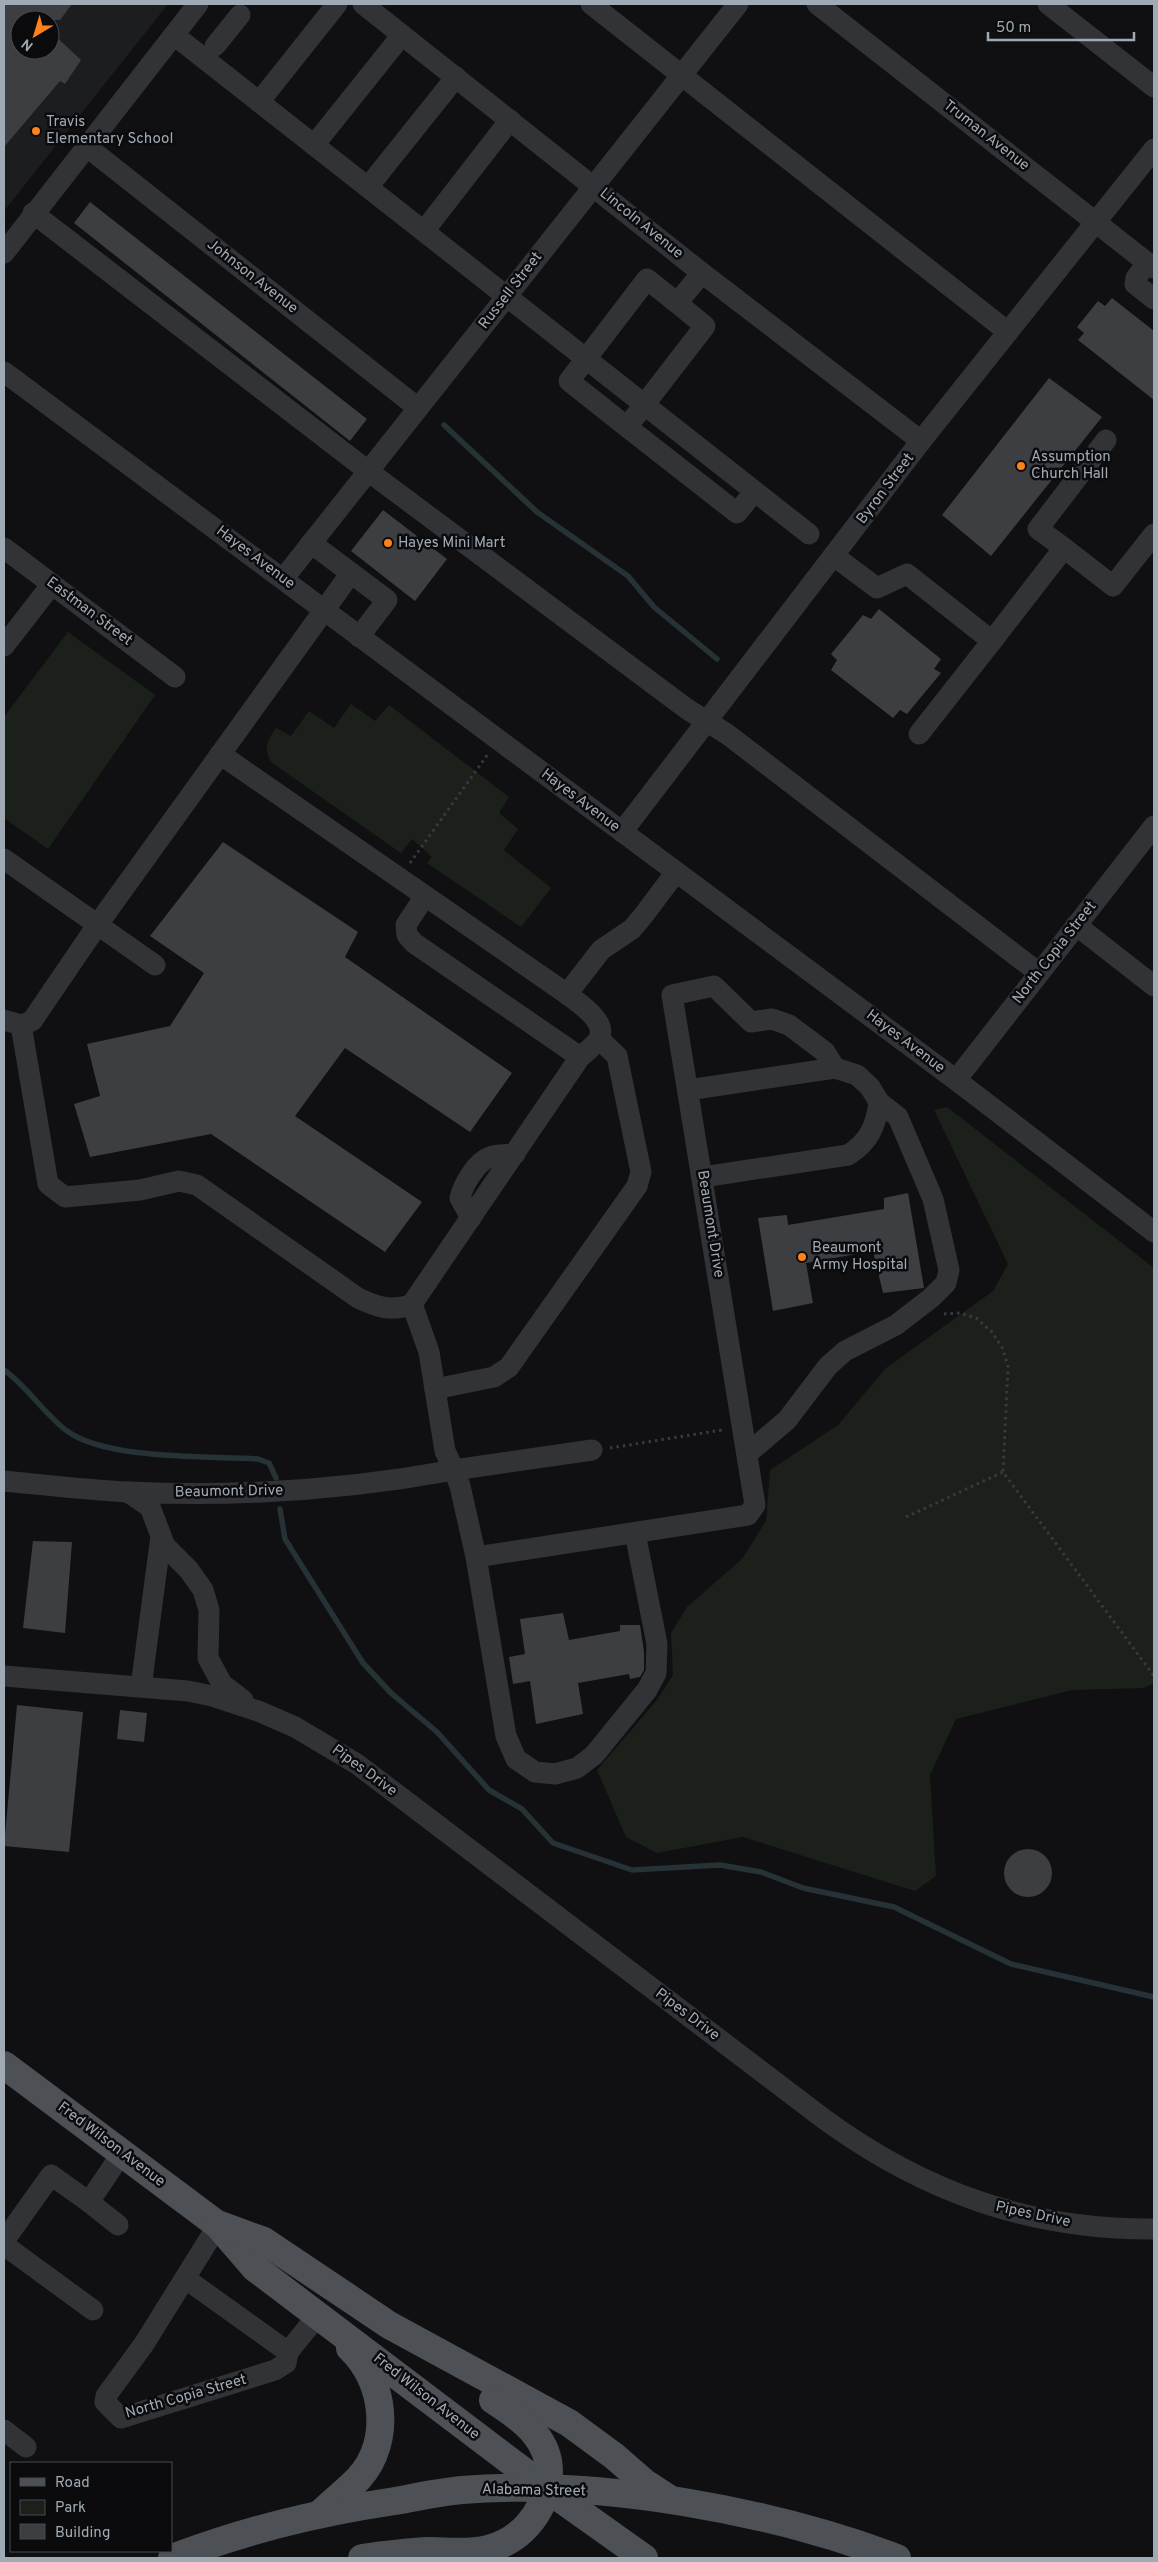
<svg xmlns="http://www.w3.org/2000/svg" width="1158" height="2562" viewBox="0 0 1158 2562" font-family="Overpass,sans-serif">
	<rect width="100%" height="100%" fill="#101012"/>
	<!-- built -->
	<path fill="#1c1d1f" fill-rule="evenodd" d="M4 4H168L4 211ZM20 20H50V50H20Z"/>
	<!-- green -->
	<g fill="#1b211a">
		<path d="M68 632 155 695 48 849 4 818V717Z"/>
		<path d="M351 704 375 721 389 705 509 797 499 813 518 829 504 850 551 888 521 927 427 863 432 857 412 839 401 853 271 762C263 747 267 741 276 728L291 736 309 711 334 728Z"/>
		<path d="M947 1107 1154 1268V1683L1144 1688 1072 1690 956 1719 930 1775 936 1876 915 1891 743 1837 657 1853 626 1837 597 1770 657 1700 673 1675 671 1633 687 1607 742 1559 766 1521 770 1470 838 1425 886 1368 993 1291 1008 1264 934 1110Z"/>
	</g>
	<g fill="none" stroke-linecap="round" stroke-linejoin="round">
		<!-- stream -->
		<g stroke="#263236" stroke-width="5.5">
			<path d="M444 425 537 512 628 576 654 607 717 659"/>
			<path d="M4 1370C28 1387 43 1413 67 1431 107 1460 208 1456 258 1459L269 1463 276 1478"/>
			<path d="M280 1509 285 1539 363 1663 391 1693 437 1732 489 1790 522 1809 553 1843 632 1870 720 1865 761 1872 803 1888 894 1907 1011 1964 1154 1997"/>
		</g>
	</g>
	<!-- building -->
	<g fill="#3c3e42">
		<path d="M4 4H72L60 20H20V50H50V31L81 60 65 84 60 81 4 147Z"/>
		<path d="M90 202 367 419 350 441 74 223Z"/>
		<path d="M1112 298 1154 331V400L1078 340 1084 333 1077 327 1098 301 1105 306Z"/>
		<path d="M1049 378 1102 417 991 556 942 515Z"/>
		<path d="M383 510 447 559 415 601 351 551Z"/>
		<path d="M879 609 941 659 934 669 941 673 907 714 900 710 893 718 831 670 837 660 831 654 863 615 871 619Z"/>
		<path d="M223 842 358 932 345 957 512 1073 470 1132 345 1048 295 1116 422 1202 385 1252 211 1134 90 1157 74 1104 100 1096 87 1044 170 1026 204 973 150 936Z"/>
		<path d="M908 1193 924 1288 883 1293 873 1251 806 1263 813 1303 773 1311 758 1218 787 1215 788 1225 884 1209V1198Z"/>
		<path d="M33 1541 72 1542 65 1633 23 1628Z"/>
		<path d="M563 1613 569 1640 620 1631V1625H640L644 1652V1670L640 1677 630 1679 629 1674 578 1683 583 1714 536 1724 530 1681 513 1684 509 1657 525 1654 520 1619Z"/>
		<path d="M17 1705 83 1712 69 1852 4 1846Z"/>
		<path d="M120 1710 147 1713 144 1742 117 1739Z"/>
		<circle cx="1028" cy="1873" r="24"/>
	</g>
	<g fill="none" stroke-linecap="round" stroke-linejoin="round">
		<!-- path -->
		<g stroke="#373a3e" stroke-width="3" stroke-dasharray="2.5 4" stroke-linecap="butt">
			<path d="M410 863 488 754"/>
			<path d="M944 1314 960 1313 976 1318 992 1332 1003 1349 1008 1367 1003 1472 1154 1676"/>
			<path d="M610 1448 722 1430"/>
			<path d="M906 1517 1003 1472"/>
		</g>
		<!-- minor -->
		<g stroke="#313337" stroke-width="21">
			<path d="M363 4 702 273 921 441"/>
			<path d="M591 4 1008 332"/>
			<path d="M817 4 1154 268"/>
			<path d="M1048 4 1154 87"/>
			<path d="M174 35 809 534"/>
			<path d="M215 46 240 15"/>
			<path d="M259 102 337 4"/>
			<path d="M314 145 402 35"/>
			<path d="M86 146 418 408"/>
			<path d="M368 187 456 77"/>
			<path d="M33 213 368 471 687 709 727 734 1039 973"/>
			<path d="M424 231 510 120"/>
			<path d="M4 253 198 4"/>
			<path d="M1147 263 1136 278 1135 284 1154 299"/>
			<path d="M677 303 705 326 627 427 569 381 647 279 677 303 702 273"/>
			<path d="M4 372 956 1080 1154 1232"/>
			<path d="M627 427 737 513 754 492"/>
			<path d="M311 543 387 600 359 637"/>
			<path d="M4 548 175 677"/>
			<path d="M1064 548 1038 529 1106 440"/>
			<path d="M834 556 877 588 907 574 992 641 1064 548 1113 586 1154 534"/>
			<path d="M283 579 738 4"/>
			<path d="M4 646 52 584"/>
			<path d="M919 734 992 641"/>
			<path d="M220 754 567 994"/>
			<path d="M622 832 921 441 1154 149"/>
			<path d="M4 859 155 965"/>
			<path d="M425 896 406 925 407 935 414 943 580 1057"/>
			<path d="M1076 925 1154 986"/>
			<path d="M4 1020 21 1025 32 1021 98 924 351 573"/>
			<path d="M21 1025 48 1184 65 1197 140 1190 179 1181 197 1185 358 1298C379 1308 390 1311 412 1305"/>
			<path d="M956 1080 1154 826"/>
			<path d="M688 1090 835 1068 857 1075 870 1087 879 1102 898 1117 933 1199 949 1270 946 1283 931 1298 896 1325 845 1351 828 1366 787 1420 748 1453"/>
			<path d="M703 1177 848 1155C869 1142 876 1126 879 1102"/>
			<path d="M471 1218 460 1198C463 1185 476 1162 490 1157 497 1154 507 1155 515 1154"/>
			<path d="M435 1389 494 1377 509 1367 637 1186 641 1172 617 1056 599 1039"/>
			<path d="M592 1450 454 1470 445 1451 429 1352 412 1304 580 1057C586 1052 594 1046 598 1040 610 1022 578 1003 567 994L601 950 632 929 643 916 676 872"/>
			<path d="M4 1481C45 1485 87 1490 129 1492 238 1497 346 1490 454 1470L460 1486 476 1557 506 1736 516 1759 535 1772 555 1774 577 1768 594 1755 647 1690 656 1673 657 1644 635 1533"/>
			<path d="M128 1492 150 1507 165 1546 189 1570 203 1590 209 1610 208 1658 222 1684 243 1700"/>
			<path d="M476 1557 748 1515 755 1505 672 995 714 986 751 1022 772 1019 789 1025 825 1052 835 1068"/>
			<path d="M4 1676 188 1691 212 1696 258 1711 295 1727 357 1764 824 2119C924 2192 1030 2230 1154 2229"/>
			<path d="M141 1687 161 1536"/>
			<path d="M89 2202 118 2225"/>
			<path d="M4 2241 51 2175 89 2202 122 2153"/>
			<path d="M4 2245 93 2310"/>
			<path d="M186 2279 288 2352 286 2363 275 2370 121 2418 105 2402 106 2396 144 2344 218 2225"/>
			<path d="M288 2352 319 2314"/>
			<path d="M4 2430 26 2447"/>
		</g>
		<!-- major -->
		<g stroke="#4d5156" stroke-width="28">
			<path d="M4 2065 218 2225 255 2268 547 2489 644 2558"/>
			<path d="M220 2225 264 2241 389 2325 569 2423 614 2456 645 2483 668 2498"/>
			<path d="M322 2512C333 2501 348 2490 359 2478 392 2441 385 2381 350 2348"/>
			<path d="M172 2558C247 2530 315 2513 395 2501 417 2497 440 2492 462 2490 599 2479 769 2510 897 2558"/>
			<path d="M362 2558C383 2555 406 2552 427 2551 446 2551 469 2554 488 2549 520 2541 542 2515 548 2483 555 2441 523 2420 493 2400"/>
		</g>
	</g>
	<!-- markers -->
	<g fill="#fe811b" stroke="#0b0b0d" stroke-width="2">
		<circle cx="36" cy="131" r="5"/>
		<circle cx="1021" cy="466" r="5"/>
		<circle cx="388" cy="543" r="5"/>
		<circle cx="802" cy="1257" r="5"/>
	</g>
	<g text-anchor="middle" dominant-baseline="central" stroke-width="5" stroke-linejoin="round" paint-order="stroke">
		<!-- poi labels -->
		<g font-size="15" fill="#a0aab4" stroke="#0b0b0d" text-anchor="start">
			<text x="46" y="122">Travis<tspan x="46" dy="17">Elementary School</tspan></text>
			<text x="1031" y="457">Assumption<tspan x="1031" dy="17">Church Hall</tspan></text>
			<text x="398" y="543">Hayes Mini Mart</text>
			<text x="812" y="1248">Beaumont<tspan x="812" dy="17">Army Hospital</tspan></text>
		</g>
		<!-- street labels -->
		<g font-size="15" fill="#a0aab4" stroke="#0b0b0d">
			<text transform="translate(986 136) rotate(38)">Truman Avenue</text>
			<text transform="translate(641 224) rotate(39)">Lincoln Avenue</text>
			<text transform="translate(252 277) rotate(38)">Johnson Avenue</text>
			<text transform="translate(511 291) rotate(-52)">Russell Street</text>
			<text transform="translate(886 489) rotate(-53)">Byron Street</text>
			<text transform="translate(255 558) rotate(37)">Hayes Avenue</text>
			<text transform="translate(89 612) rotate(37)">Eastman Street</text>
			<text transform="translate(580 801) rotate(37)">Hayes Avenue</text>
			<text transform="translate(1055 953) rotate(-52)">North Copia Street</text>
			<text transform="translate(905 1042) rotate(37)">Hayes Avenue</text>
			<text transform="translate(710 1224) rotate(81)">Beaumont Drive</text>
			<text transform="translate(229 1492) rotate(-1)">Beaumont Drive</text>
			<text transform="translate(364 1771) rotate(36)">Pipes Drive</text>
			<text transform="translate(687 2015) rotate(37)">Pipes Drive</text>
			<text transform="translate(111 2145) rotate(37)">Fred Wilson Avenue</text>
			<text transform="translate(1033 2215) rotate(12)">Pipes Drive</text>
			<text transform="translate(186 2397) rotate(-16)">North Copia Street</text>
			<text transform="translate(426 2397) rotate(38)">Fred Wilson Avenue</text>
			<text transform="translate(534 2491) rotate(1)">Alabama Street</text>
		</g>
	</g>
	<!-- border -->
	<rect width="1158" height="2562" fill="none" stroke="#a0aab4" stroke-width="10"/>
	<!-- legend -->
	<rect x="10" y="2462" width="162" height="90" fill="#0b0b0d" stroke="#474b50"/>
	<rect x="20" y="2478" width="25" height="8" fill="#4d5156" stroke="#474b50"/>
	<text x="55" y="2487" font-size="15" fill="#a0aab4">Road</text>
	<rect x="20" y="2500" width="25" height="15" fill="#1b211a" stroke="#474b50"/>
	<text x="55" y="2512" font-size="15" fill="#a0aab4">Park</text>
	<rect x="20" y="2524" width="25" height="15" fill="#3c3e42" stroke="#474b50"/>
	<text x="55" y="2537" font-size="15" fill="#a0aab4">Building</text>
	<!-- north arrow -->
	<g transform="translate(35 35) rotate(218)"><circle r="24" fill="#0b0b0d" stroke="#474b50"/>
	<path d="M0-4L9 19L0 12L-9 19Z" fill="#fe811b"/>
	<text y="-8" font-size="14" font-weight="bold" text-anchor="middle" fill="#a0aab4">N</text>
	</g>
	<!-- scale -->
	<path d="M988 32v8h146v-8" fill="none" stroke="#a0aab4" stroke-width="2.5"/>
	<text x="996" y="32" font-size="15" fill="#a0aab4" stroke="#0b0b0d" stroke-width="4" paint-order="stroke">50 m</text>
</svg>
